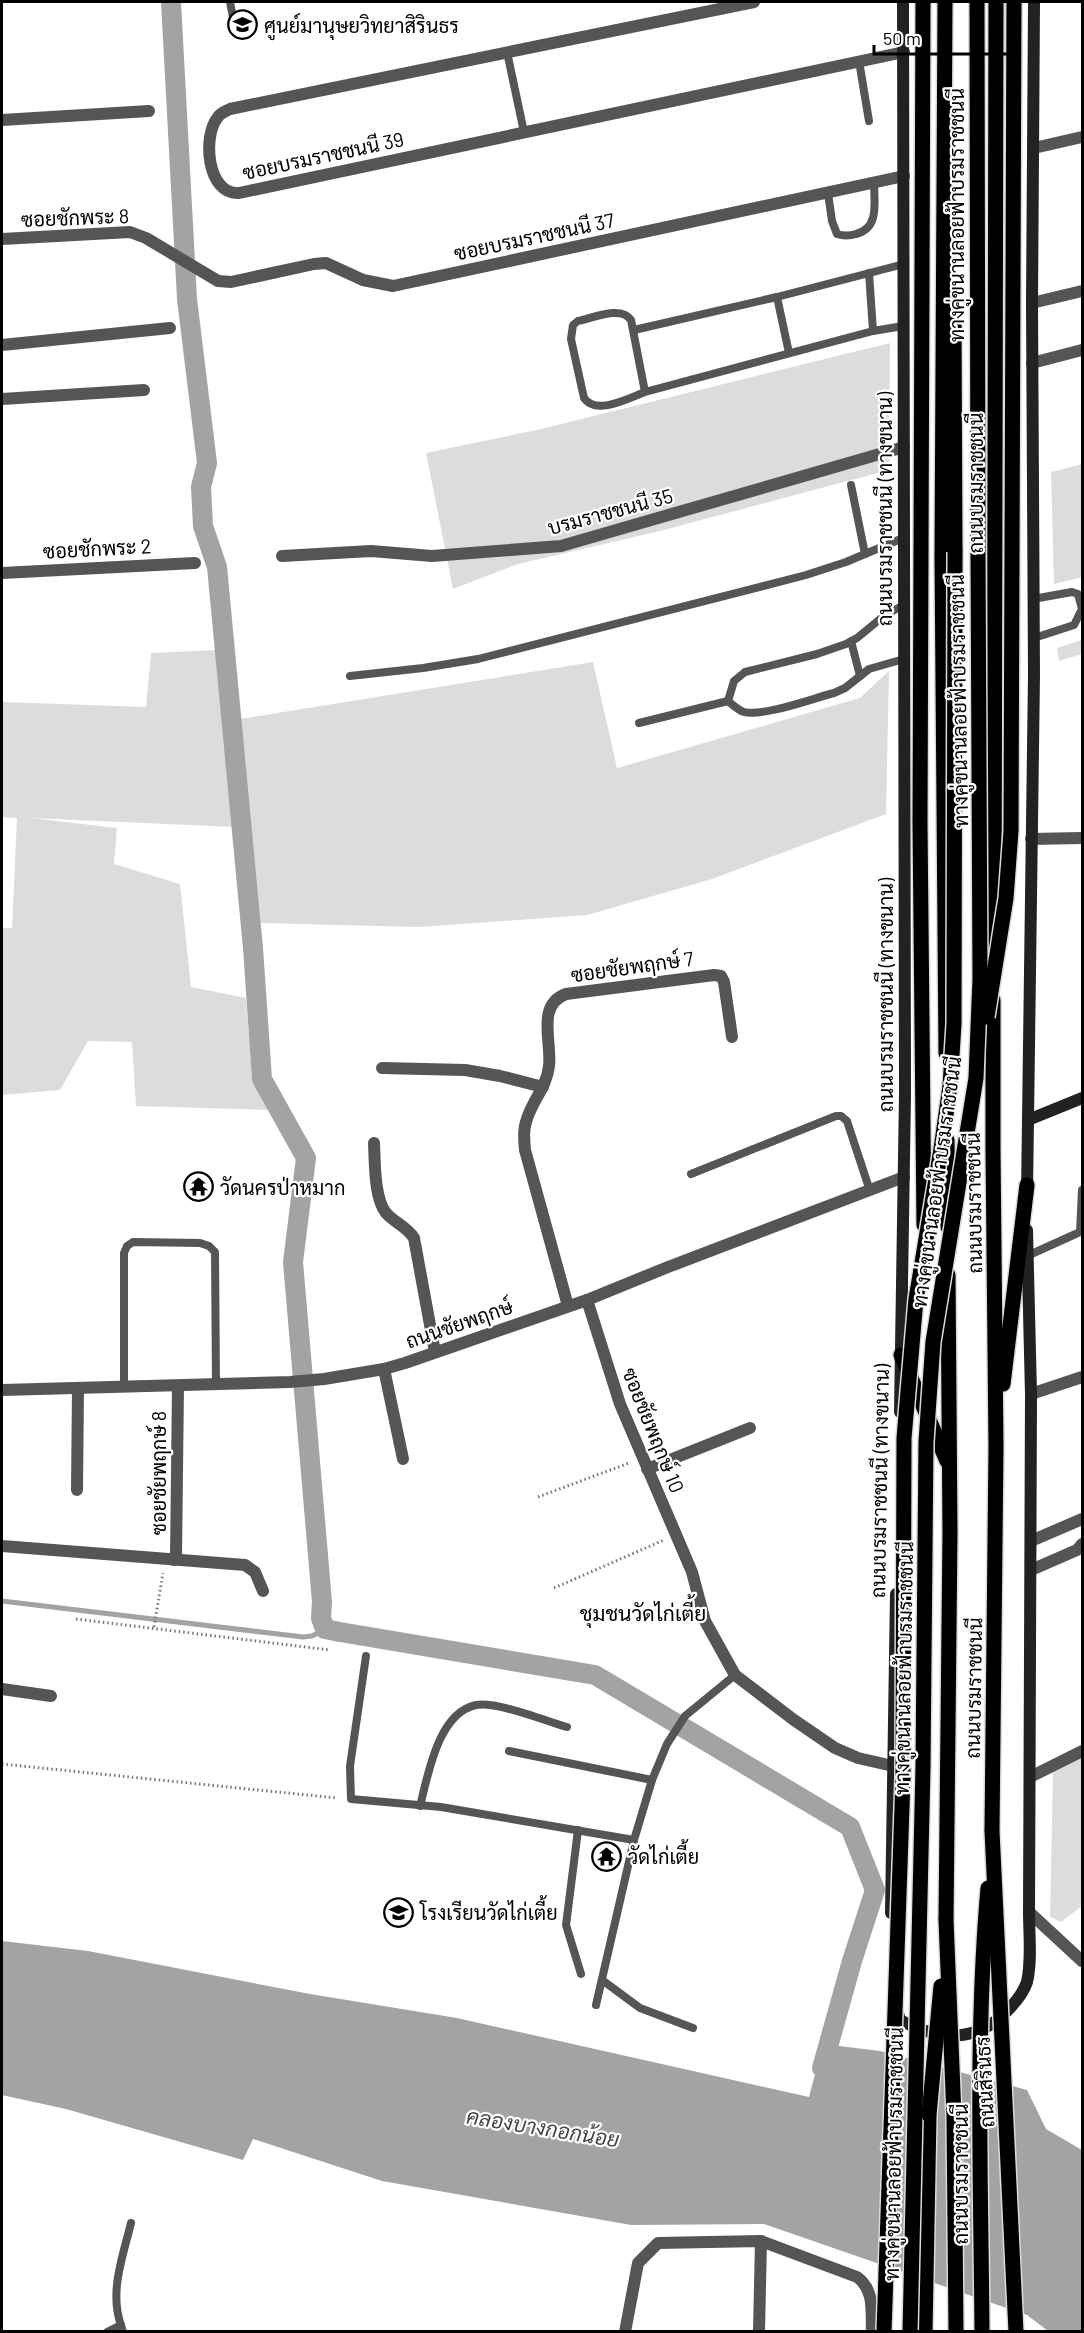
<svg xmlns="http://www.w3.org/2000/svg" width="1084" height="2333" viewBox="0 0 1084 2333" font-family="Barlow,Sarabun,sans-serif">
	<rect width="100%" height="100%" fill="#fff"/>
	<!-- green -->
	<g fill="#dcdcdc">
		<path d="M890 343 889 470 660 531 518 564 453 589 426 453 541 429Z"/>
		<path d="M1082 464V577L1054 584 1051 472Z"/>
		<path d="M1082 640V654L1059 661 1057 648Z"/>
		<path d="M218 650 235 827 31 818 117 828 114 864 180 884 191 987 246 998 252 1077 269 1110 136 1106 132 1042 88 1041 60 1090 2 1095V928H12L17 818 2 817V702L146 707 151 653Z"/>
		<path d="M593 662 617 768 860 698 889 671 886 814 712 879 587 915 419 927 261 923 240 719Z"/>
		<path d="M1082 1754V1906L1061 1922 1050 1917 1053 1772Z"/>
	</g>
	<!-- water -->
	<path fill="#a3a3a3" d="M2 1941 88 1951 310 1994 457 2018 809 2097 823 2044 880 2051 1027 2090 1046 2129 1082 2150V2331H1048L1027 2315 764 2224 631 2225 382 2181 253 2139 243 2160 66 2109 2 2095Z"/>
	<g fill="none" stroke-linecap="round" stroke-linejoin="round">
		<!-- stream -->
		<path stroke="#a3a3a3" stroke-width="5" d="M2 1601 303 1637 312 1636 325 1629"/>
		<!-- canal -->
		<path stroke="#a3a3a3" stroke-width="20" d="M171 2 187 299 207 463 201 487 203 526 217 567 253 948 262 1079 306 1158 293 1262 322 1602 321 1618 325 1629 340 1632 595 1675 850 1827 875 1890 852 1961 822 2068"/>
		<defs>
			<g id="primary">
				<path d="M923 2 920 823 924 1225"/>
				<path d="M945 2 942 557 946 1053"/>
				<path d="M977 2 978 551"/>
				<path d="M954 324 955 552"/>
				<path d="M994 946 996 2"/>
				<path d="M947 1140 948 1227"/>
				<path d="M901 1355 947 1461"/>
				<path d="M1003 1384 1027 1185"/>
				<path d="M992 1831 996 1447 993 1149V1000"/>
				<path d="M946 1920 950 1532 948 1275"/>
				<path d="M925 2332 929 2115"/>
			</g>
		</defs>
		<!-- primary casing -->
		<use href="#primary" stroke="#dbdbdb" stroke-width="18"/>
		<!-- path -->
		<g stroke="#777" stroke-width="3" stroke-dasharray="1.5 3" stroke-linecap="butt">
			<path d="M538 1497 629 1463"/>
			<path d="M554 1588 664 1540"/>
			<path d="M76 1619 330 1650"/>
			<path d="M154 1627 163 1573"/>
			<path d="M2 1764 337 1798"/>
		</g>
		<!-- service -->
		<g stroke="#555" stroke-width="8">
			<path d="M230 2 235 28"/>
			<path d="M507 52 524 132"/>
			<path d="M859 61 869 121"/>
			<path d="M828 193 832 221 837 234C843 236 849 236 856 234 880 228 874 202 874 182"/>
			<path d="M869 273 873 331"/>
			<path d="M777 297 789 353"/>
			<path d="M634 330 777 297 904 264"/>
			<path d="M645 392 631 320C621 305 593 318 578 321L573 325 571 339 584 398C596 416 629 398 645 392L873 331 903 326"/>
			<path d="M851 485 865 554"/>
			<path d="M1033 599 1072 592 1078 594 1082 609 1074 625 1034 638"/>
			<path d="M851 641 860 676"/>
			<path d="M350 676 423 668 478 659 806 575 846 562 903 538"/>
			<path d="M728 701 734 681 745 672 817 654 846 644 857 638 885 615 904 605"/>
			<path d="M728 701C733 705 738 710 744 712 763 717 814 698 834 693L845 688 869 669 904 659"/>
			<path d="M639 723 728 701"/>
			<path d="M691 1174 836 1116H841L847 1121 870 1191"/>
			<path d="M1027 1256 1080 1232 1082 1190"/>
			<path d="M124 1387V1253L127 1246 133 1242 200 1243 209 1246 215 1252 216 1385"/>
			<path d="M366 1656 350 1766 351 1799 441 1807 634 1840"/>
			<path d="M509 1751 652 1780"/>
			<path d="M420 1806C428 1775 438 1713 476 1705 496 1701 546 1721 567 1727"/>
			<path d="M578 1830 566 1925 581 1974"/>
			<path d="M602 1980 640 2008 693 2028"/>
			<path d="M596 2005 634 1840 652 1780 667 1744 685 1716 735 1675"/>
			<path d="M121 2325C109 2292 123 2256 131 2223"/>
			<path d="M107 2332 121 2325 123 2332"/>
		</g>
		<!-- minor -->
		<g stroke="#555" stroke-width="12">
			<path d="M754 2 230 109C226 111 220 113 218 117 202 136 207 195 239 193L904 52"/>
			<path d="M2 120 149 111"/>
			<path d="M1034 148 1082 137"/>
			<path d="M2 239 130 232 146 238 218 281 231 282 314 264 326 263 363 280 393 286 904 176"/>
			<path d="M1032 303 1082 291"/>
			<path d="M2 345 170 328"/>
			<path d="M1032 363 1082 350"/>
			<path d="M2 399 144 390"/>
			<path d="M282 556 371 551 432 556 561 546 904 447"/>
			<path d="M2 573 195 563"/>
			<path d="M1031 839 1082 838"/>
			<path d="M382 1068 465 1070 500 1076 543 1087"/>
			<path d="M374 1143C375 1162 374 1198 386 1213 395 1223 407 1227 414 1238L435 1352"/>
			<path d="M587 1300 620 1404 692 1572 705 1621 735 1675 794 1720 835 1748 858 1758 893 1766"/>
			<path d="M568 1306 525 1150C524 1141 523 1131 526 1122 531 1102 547 1087 549 1066 552 1042 536 1005 566 994L714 975 721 976 724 982 732 1037"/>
			<path d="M384 1369 403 1459"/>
			<path d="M1031 1394 1082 1377"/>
			<path d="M647 1469 750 1428"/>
			<path d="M77 1490 78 1388"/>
			<path d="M1031 1541 1082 1519"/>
			<path d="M2 1546 245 1565 255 1572 263 1591"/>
			<path d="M174 1560 176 1557 178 1386"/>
			<path d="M1031 1570 1077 1550 1082 1544"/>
			<path d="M2 1689 51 1696"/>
			<path d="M1030 1777 1082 1751"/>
			<path d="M1029 1912 1082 1961"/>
			<path d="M625 2332 638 2263 658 2243 761 2241 857 2277C875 2290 871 2311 872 2332"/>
			<path d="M759 2332 761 2241"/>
		</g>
		<!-- tertiary -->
		<path stroke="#555" stroke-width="12" d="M2 1390 290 1382 324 1379 384 1369 405 1363 587 1300 668 1267 904 1177"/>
		<!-- secondary -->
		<g stroke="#222" stroke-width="12">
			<path d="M1028 1120 1082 1098"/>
			<path d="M1027 1194 1034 675 1032 303 1034 2"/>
			<path d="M900 1412 905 1094 903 2"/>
			<path d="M891 1913 896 1594"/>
			<path d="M896 2007 900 2020C938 2040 974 2044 1006 2012 1014 2004 1023 1994 1027 1982 1032 1961 1029 1934 1029 1912L1031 1394 1027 1230"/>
		</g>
		<!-- primary -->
		<use href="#primary" stroke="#000" stroke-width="15"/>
		<defs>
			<g id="primary-bridge">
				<path d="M987 1017 1006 898 1011 831 1014 2"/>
				<path d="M992 1831 1016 2332"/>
				<path d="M946 1920 954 2116 956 2332"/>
				<path d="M929 2115 941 1986"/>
				<path d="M884 2332 903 1778 904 1438 916 1299 941 1149 950 1086 954 1024 955 552"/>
				<path d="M910 2332 923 1767 926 1442 933 1342 976 1078 980 979 978 551"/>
				<path d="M982 2332C981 2184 975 2035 988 1888"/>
			</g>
		</defs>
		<!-- primary-bridge casing -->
		<use href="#primary-bridge" stroke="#dbdbdb" stroke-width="18" stroke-linecap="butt"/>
		<!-- primary-bridge -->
		<use href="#primary-bridge" stroke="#000" stroke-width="15"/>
	</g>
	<!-- icons -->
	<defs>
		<symbol id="university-ring" viewBox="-11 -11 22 22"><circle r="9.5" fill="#fff" stroke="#000" stroke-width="1.5"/><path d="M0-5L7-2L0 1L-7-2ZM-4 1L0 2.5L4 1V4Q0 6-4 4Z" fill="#000"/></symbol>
		<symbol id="temple-ring" viewBox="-11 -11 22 22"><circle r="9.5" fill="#fff" stroke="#000" stroke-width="1.5"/><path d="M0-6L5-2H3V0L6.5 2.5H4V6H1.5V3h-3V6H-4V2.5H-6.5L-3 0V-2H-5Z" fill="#000"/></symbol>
		<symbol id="school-ring" viewBox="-11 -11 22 22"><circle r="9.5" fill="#fff" stroke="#000" stroke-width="1.5"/><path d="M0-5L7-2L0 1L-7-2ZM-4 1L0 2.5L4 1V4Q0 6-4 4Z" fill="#000"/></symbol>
	</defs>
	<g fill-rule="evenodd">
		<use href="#university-ring" x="226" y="8" width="33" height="33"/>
		<use href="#temple-ring" x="182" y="1170" width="33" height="33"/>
		<use href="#temple-ring" x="590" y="1840" width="33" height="33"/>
		<use href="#school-ring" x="382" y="1896" width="33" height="33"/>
	</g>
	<g text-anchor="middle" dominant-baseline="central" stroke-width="4.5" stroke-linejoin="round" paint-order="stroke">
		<!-- poi labels -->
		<g font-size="20" fill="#000" stroke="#fff" text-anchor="start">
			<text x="264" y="25">ศูนย์มานุษยวิทยาสิรินธร</text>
			<text x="220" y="1187">วัดนครป่าหมาก</text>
			<text x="628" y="1856">วัดไก่เตี้ย</text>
			<text x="420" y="1912">โรงเรียนวัดไก่เตี้ย</text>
		</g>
		<!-- street labels -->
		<g font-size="20" fill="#000" stroke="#fff">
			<text transform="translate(323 155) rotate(-12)">ซอยบรมราชชนนี 39</text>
			<text transform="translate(956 215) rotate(-90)">ทางคู่ขนานลอยฟ้าบรมราชชนนี</text>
			<text transform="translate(75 217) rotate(-2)">ซอยชักพระ 8</text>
			<text transform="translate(534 236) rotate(-12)">ซอยบรมราชชนนี 37</text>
			<text transform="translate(975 483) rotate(-90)">ถนนบรมราชชนนี</text>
			<text transform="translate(884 509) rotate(-90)">ถนนบรมราชชนนี (ทางขนาน)</text>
			<text transform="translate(610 511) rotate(-15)">บรมราชชนนี 35</text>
			<text transform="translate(97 548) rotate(-3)">ซอยชักพระ 2</text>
			<text transform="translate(958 701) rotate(-91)">ทางคู่ขนานลอยฟ้าบรมราชชนนี</text>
			<text transform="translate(632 966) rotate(-8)">ซอยชัยพฤกษ์ 7</text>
			<text transform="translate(885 995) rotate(-90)">ถนนบรมราชชนนี (ทางขนาน)</text>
			<text transform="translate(936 1182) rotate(-82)">ทางคู่ขนานลอยฟ้าบรมราชชนนี</text>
			<text transform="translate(973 1203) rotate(-91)">ถนนบรมราชชนนี</text>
			<text transform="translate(459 1323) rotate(-19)">ถนนชัยพฤกษ์</text>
			<text transform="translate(654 1430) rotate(68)">ซอยชัยพฤกษ์ 10</text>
			<text transform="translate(158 1473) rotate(-90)">ซอยชัยพฤกษ์ 8</text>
			<text transform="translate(879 1481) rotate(-89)">ถนนบรมราชชนนี (ทางขนาน)</text>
			<text transform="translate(903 1668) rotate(-89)">ทางคู่ขนานลอยฟ้าบรมราชชนนี</text>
			<text transform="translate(973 1688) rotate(-89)">ถนนบรมราชชนนี</text>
			<text transform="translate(984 2082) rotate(-93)">ถนนสิรินธร</text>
			<text transform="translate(893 2154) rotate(-89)">ทางคู่ขนานลอยฟ้าบรมราชชนนี</text>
			<text transform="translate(960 2174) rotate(-90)">ถนนบรมราชชนนี</text>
		</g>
		<!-- neighbourhood labels -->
		<g font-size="21" fill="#000" stroke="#fff">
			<text x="643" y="1612">ชุมชนวัดไก่เตี้ย</text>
		</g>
		<!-- water labels -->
		<g font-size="21" font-style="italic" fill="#444" stroke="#fff">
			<text transform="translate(543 2127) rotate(9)">คลองบางกอกน้อย</text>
		</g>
	</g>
	<!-- border -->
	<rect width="1084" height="2333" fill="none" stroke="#000000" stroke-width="6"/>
	<!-- scale -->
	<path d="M874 45v9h140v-9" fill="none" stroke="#000000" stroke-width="3"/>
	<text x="883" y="45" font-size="18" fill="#000000" stroke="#ffffff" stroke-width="4.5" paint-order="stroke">50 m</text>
</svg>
